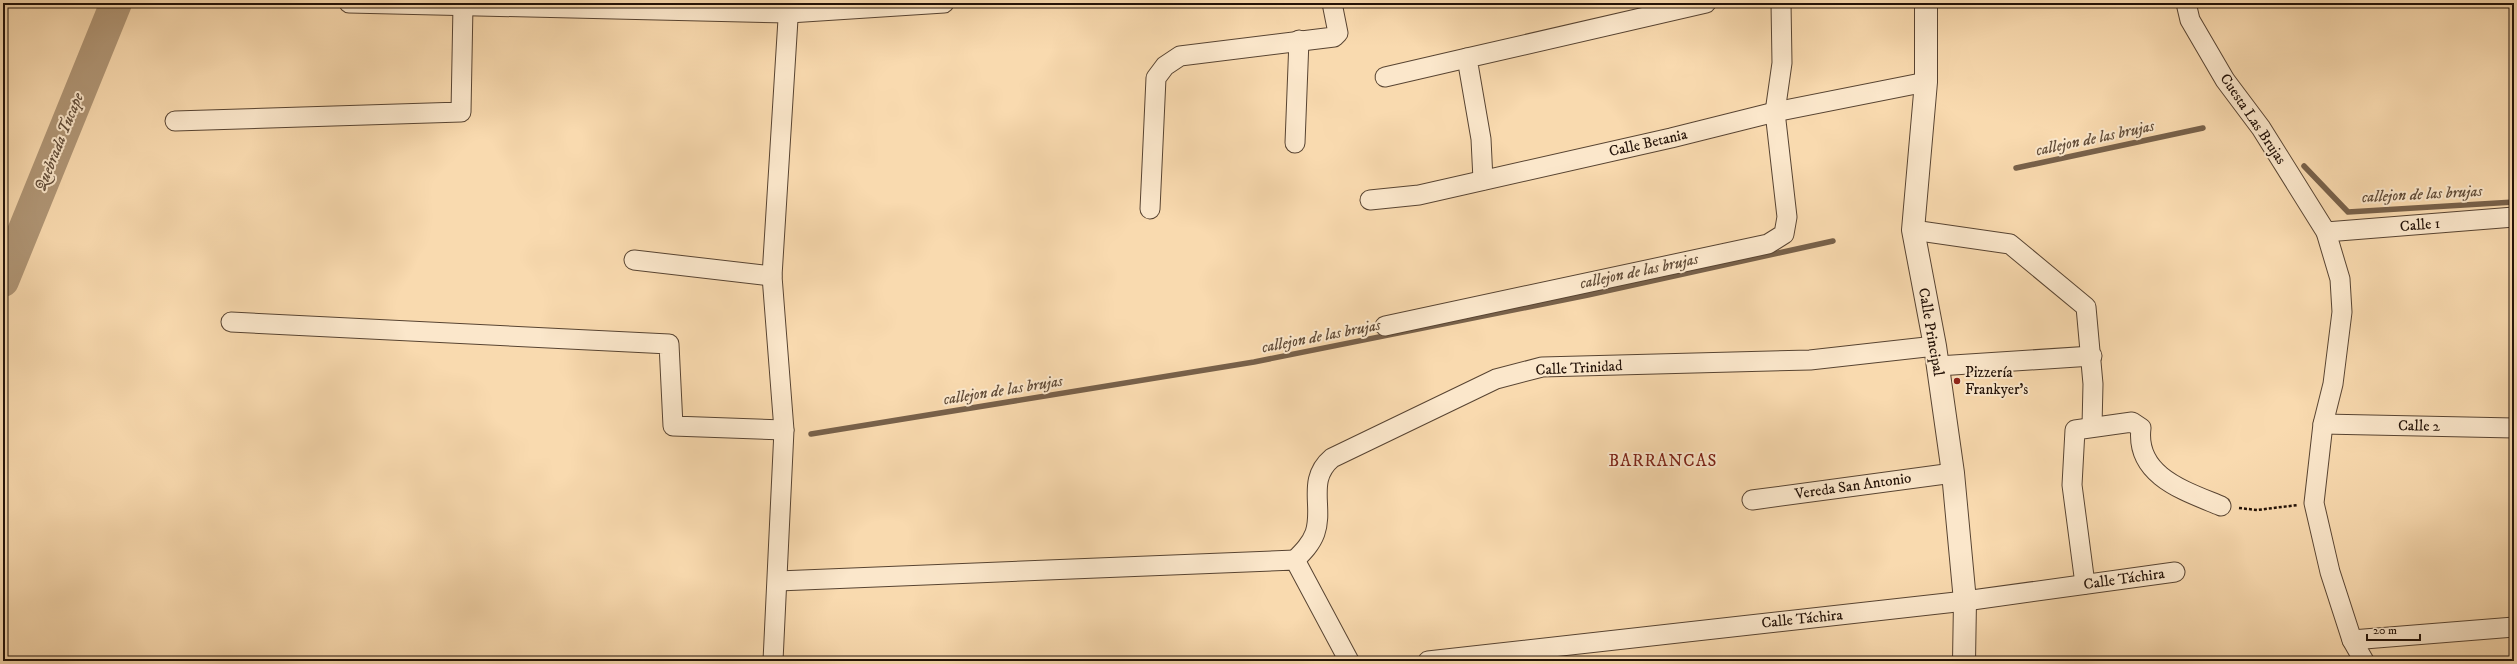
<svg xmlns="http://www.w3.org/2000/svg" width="2517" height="664" viewBox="0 0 2517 664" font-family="'IM FELL DW Pica',serif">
	<rect width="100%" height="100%" fill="#f9daaf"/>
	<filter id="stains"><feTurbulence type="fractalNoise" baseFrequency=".005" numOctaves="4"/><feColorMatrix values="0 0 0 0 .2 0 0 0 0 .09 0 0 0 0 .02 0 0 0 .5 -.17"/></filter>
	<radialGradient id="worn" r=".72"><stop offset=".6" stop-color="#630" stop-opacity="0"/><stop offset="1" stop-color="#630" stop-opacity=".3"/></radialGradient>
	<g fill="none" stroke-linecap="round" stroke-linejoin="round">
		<!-- stream -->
		<g stroke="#78614a" stroke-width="5.5">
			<path d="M2304 166 2348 212 2514 202"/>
			<path d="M2016 168 2203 128"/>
			<path d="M811 434 1254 362 1588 295 1833 241"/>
		</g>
		<!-- river -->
		<path stroke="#b09676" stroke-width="32" d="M3 281 116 3"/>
		<defs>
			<g id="minor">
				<path d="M349 3 789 13 944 3"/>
				<path d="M2186 3 2190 20 2225 80 2261 128 2326 232 2340 279 2342 312 2333 384 2323 424 2314 503 2330 572 2352 640 2364 661"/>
				<path d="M1385 77 1467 58"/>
				<path d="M175 121 461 112 463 5"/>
				<path d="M1295 143 1299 40"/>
				<path d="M1483 180 1481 139 1467 58 1706 3"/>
				<path d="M1370 200 1419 195 1671 138 1775 112 1926 82"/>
				<path d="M1150 209 1156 78 1165 66 1180 56 1334 37 1338 33 1332 3"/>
				<path d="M1913 230 2010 244 2086 307 2093 384 2092 426"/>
				<path d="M2326 232 2514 217"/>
				<path d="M634 260 772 276"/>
				<path d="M231 322 669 344 673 426 784 430"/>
				<path d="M1385 326 1768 244 1784 234 1787 217 1775 112 1782 63 1781 3"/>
				<path d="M1938 366 2092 356"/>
				<path d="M2323 424 2514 428"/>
				<path d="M1752 500 1953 473"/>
				<path d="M1295 560C1303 552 1311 544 1315 533 1324 507 1306 480 1332 458L1496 379 1542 367 1810 360 1935 346"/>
				<path d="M778 581 1295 560 1349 661"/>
				<path d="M2085 584 2072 485 2075 430 2132 422 2141 428C2135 476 2185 491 2221 506"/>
				<path d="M2352 640 2514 627"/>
				<path d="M773 661 784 430 772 276 789 3"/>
				<path d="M1428 661 1965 601 2175 572"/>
			</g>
			<path id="tertiary" d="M1926 3V82L1913 230 1935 346 1953 473 1965 601 1964 661"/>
		</defs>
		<!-- minor casing -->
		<use href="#minor" stroke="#584432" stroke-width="21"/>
		<!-- tertiary casing -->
		<use href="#tertiary" stroke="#584432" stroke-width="24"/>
		<!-- path -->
		<path stroke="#231208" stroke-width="2.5" stroke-dasharray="3 2" stroke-linecap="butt" d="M2239 508 2257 510 2298 505"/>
		<!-- minor -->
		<use href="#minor" stroke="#fbe7cb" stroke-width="19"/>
		<!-- tertiary -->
		<use href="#tertiary" stroke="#fbe7cb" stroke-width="22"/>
	</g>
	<!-- markers -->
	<circle fill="#8f2418" stroke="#fbe7cb" stroke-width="1.5" cx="1957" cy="381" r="4"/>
	<g text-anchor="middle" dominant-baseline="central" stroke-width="4" stroke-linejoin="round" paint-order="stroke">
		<!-- street labels -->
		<g font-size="15" fill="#231208" stroke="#fbe7cb">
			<text transform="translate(2253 119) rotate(56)">Cuesta Las Brujas</text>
			<text transform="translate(1648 143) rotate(-13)">Calle Betania</text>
			<text transform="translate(2420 225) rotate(-5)">Calle 1</text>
			<text transform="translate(1931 332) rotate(80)">Calle Principal</text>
			<text transform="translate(1579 368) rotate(-3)">Calle Trinidad</text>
			<text transform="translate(2419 426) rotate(1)">Calle 2</text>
			<text transform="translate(1853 486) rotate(-8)">Vereda San Antonio</text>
			<text transform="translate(2124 579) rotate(-8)">Calle Táchira</text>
			<text transform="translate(1802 619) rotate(-6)">Calle Táchira</text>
		</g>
		<!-- poi labels -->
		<g font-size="15" fill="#231208" stroke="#fbe7cb" text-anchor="start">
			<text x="1965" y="372">Pizzería<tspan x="1965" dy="17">Frankyer's</tspan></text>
		</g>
		<!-- water labels -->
		<g font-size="16" font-style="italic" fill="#624d39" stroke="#fbe7cb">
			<text transform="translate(2095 138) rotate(-12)">callejon de las brujas</text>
			<text transform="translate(59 142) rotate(-68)">Quebrada Tucape</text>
			<text transform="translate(2422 194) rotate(-3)">callejon de las brujas</text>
			<text transform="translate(1639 271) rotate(-12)">callejon de las brujas</text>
			<text transform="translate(1321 336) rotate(-11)">callejon de las brujas</text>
			<text transform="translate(1003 390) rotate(-9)">callejon de las brujas</text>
		</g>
		<!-- quarter labels -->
		<g font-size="17" letter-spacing="1" fill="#7a1f14" stroke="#fbe7cb">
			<text x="1663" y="461">BARRANCAS</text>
		</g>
	</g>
	<!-- margin -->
	<rect width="2517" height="664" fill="none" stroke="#f9daaf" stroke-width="16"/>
	<rect x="4" y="4" width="2509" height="656" fill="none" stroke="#231208" stroke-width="2"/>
	<rect x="8" y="8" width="2501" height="648" fill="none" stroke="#231208"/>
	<!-- scale -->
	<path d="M2367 634v6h53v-6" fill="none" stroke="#231208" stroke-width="2"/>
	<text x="2373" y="634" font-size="12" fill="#231208" stroke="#fbe7cb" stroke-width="3" paint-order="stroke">20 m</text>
	<rect width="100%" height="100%" filter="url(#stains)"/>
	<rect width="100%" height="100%" fill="url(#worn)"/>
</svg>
